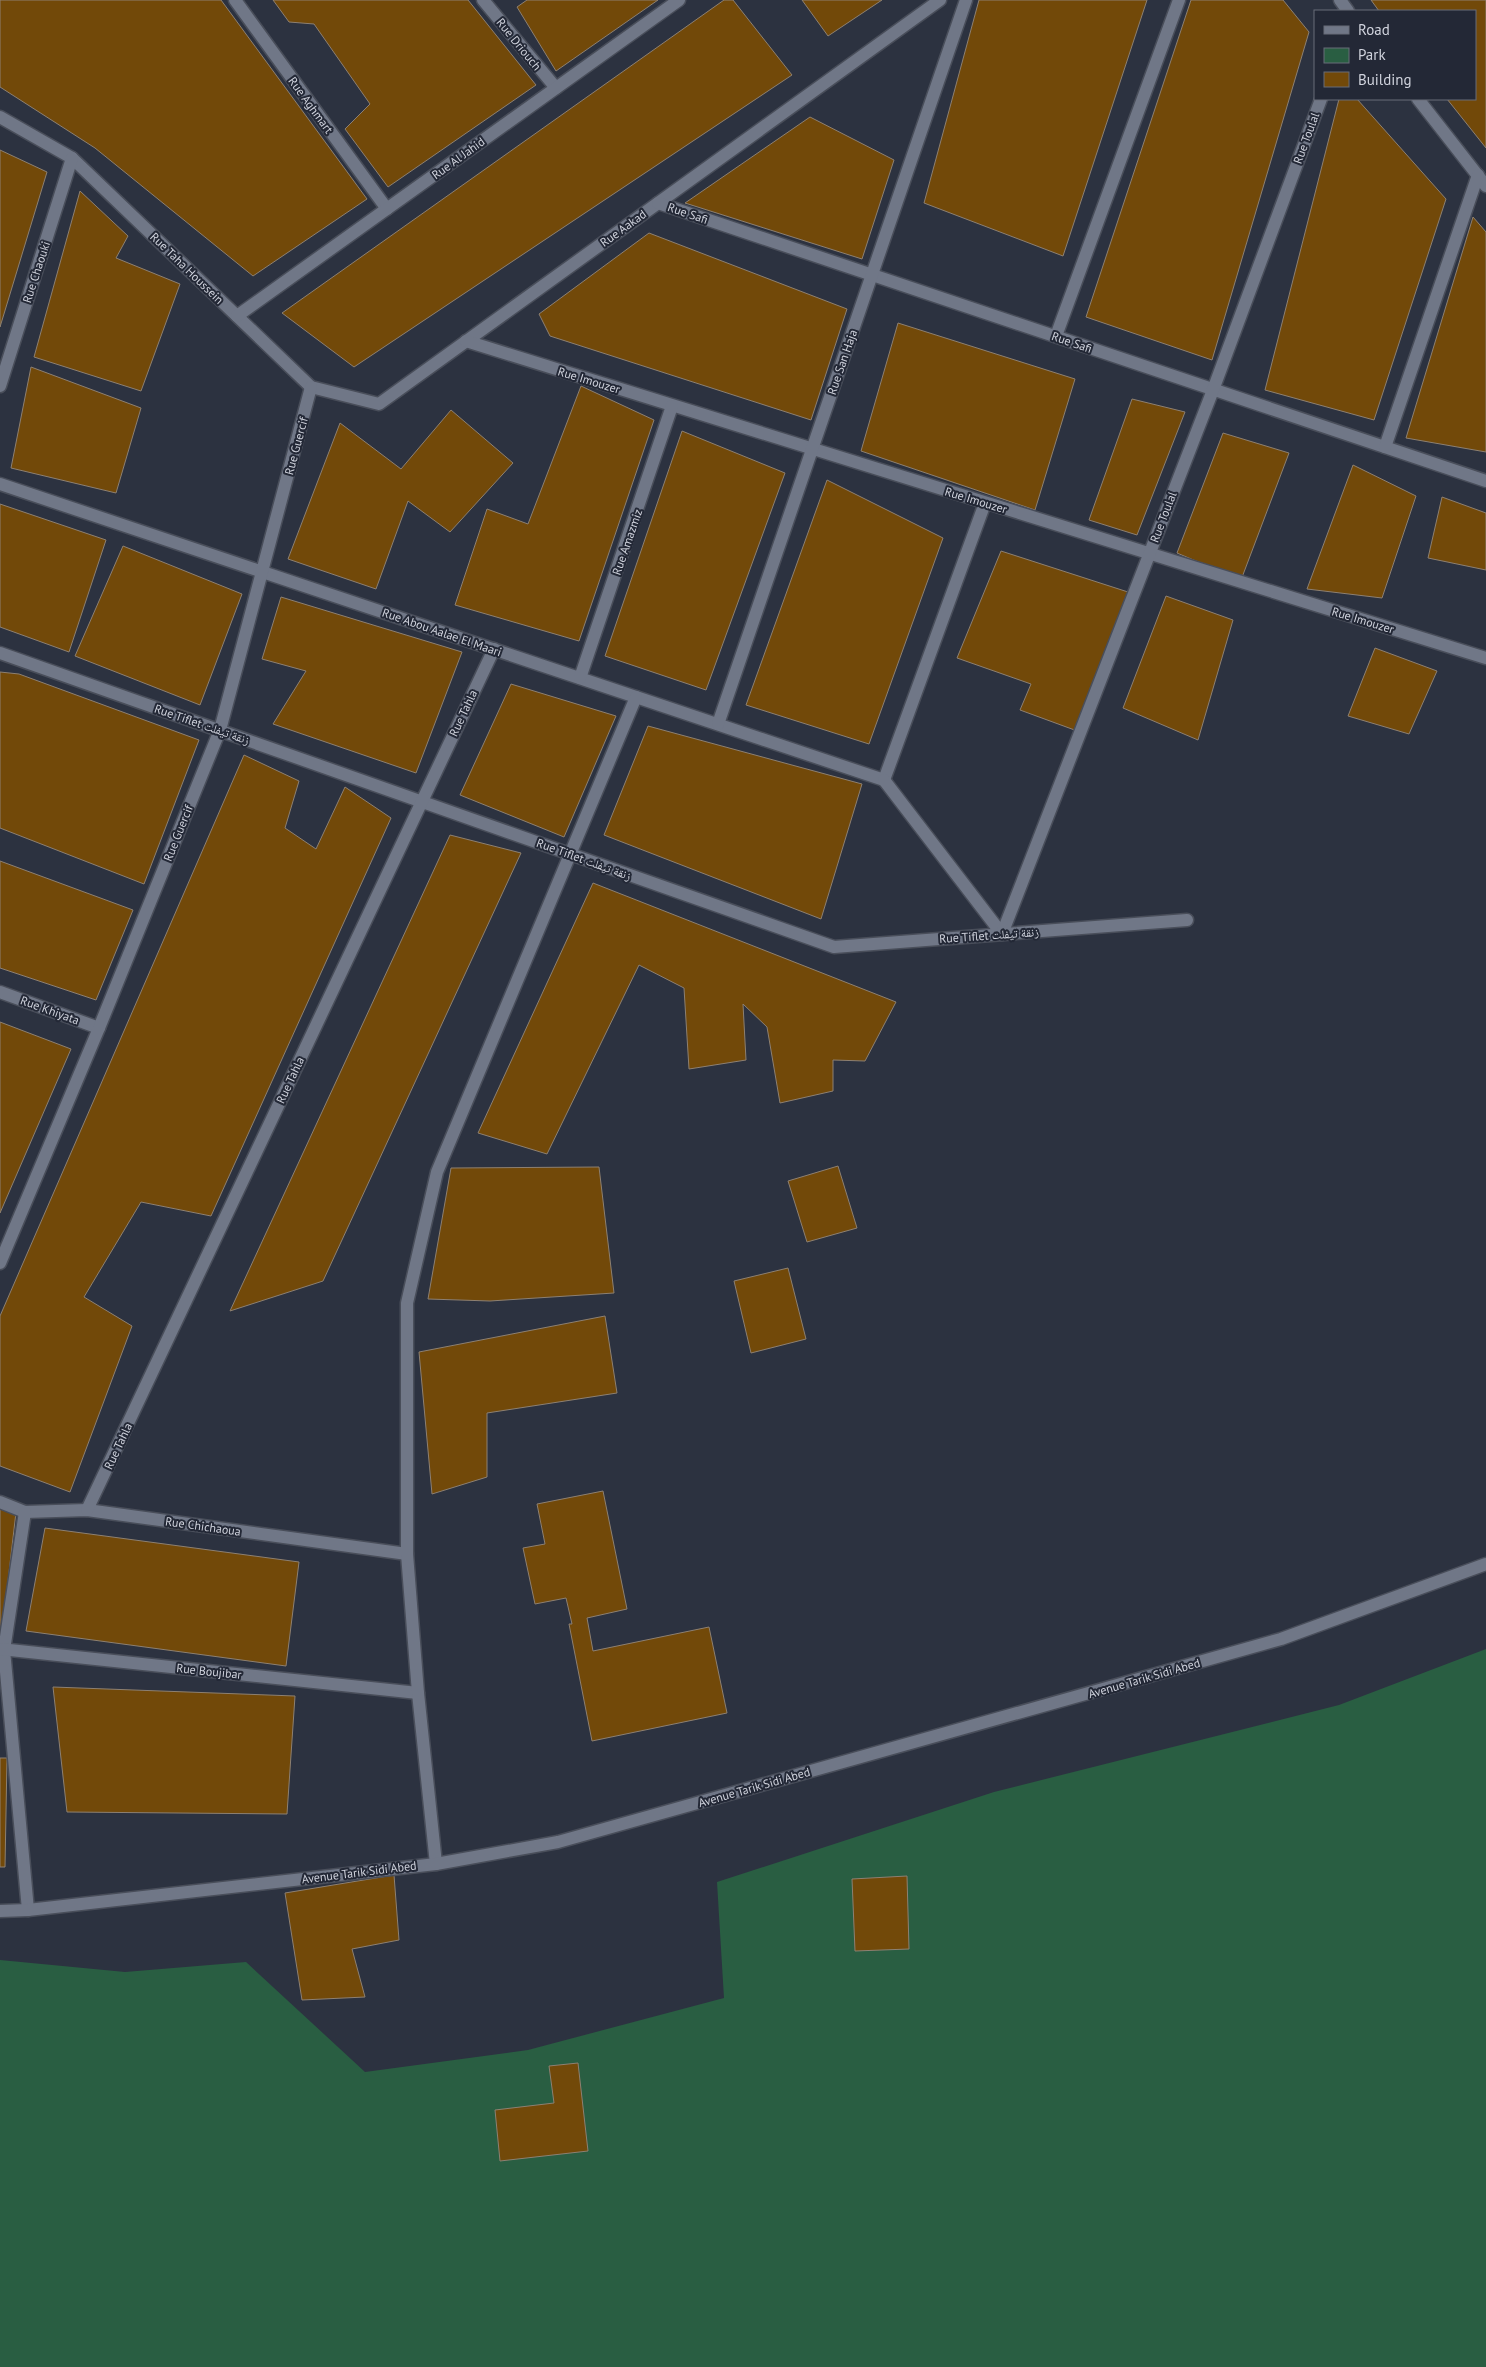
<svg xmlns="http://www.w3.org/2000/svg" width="1486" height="2367" viewBox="0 0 1486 2367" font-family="'PT Sans','Noto Naskh Arabic',sans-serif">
	<rect width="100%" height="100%" fill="#2c3240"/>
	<!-- green -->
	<path fill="#295e42" d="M1486 1649V2367H0V1960L125 1972 246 1962 365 2072 528 2050 724 1998 717 1882 994 1792 1339 1705Z"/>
	<!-- building -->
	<g fill="#724909" stroke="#8d8072">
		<path d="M0 0H221L367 199 253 276 95 148 0 87Z"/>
		<path d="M273 0H468L536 85 388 187 345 129 370 104 314 24 289 22Z"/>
		<path d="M527 0H658L556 71 517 7Z"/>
		<path d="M724 0H733L792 75 354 367 282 313Z"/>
		<path d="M802 0H882L828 36Z"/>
		<path d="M979 0H1147L1063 256 924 203Z"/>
		<path d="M1191 0H1283L1309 32 1212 360 1086 317Z"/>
		<path d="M1371 0H1486V148L1447 99H1475V11H1379Z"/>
		<path d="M1339 99H1357L1446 199 1374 420 1265 390Z"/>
		<path d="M810 117 894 160 862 259 685 203Z"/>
		<path d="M0 150 47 172 0 327Z"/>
		<path d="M80 191 128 236 116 258 180 284 141 391 34 357Z"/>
		<path d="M1473 217 1486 232V452L1406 438Z"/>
		<path d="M649 233 847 309 811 420 550 336 539 314Z"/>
		<path d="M898 323 1075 379 1035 510 861 451Z"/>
		<path d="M31 367 141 408 116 493 11 468Z"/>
		<path d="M581 386 654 420 579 641 455 605 487 509 528 524Z"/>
		<path d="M1132 399 1185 412 1137 535 1089 520Z"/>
		<path d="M451 410 513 463 450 532 408 501 376 589 288 559 340 423 401 469Z"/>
		<path d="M682 431 785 473 706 690 605 656Z"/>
		<path d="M1223 433 1289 453 1241 580 1177 553Z"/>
		<path d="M1353 465 1416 496 1382 598 1307 589Z"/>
		<path d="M827 480 943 538 869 744 746 705Z"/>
		<path d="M1442 497 1486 513V570L1428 558Z"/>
		<path d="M0 504 106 540 69 652 0 627Z"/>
		<path d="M123 546 242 594 200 705 75 656Z"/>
		<path d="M1001 551 1128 592 1080 732 1020 710 1031 684 957 658Z"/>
		<path d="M1166 596 1233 620 1198 740 1123 708Z"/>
		<path d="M281 597 462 652 416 773 273 724 306 671 262 659Z"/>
		<path d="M1375 648 1437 671 1409 734 1348 716Z"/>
		<path d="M0 672 19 674 199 740 144 884 0 828Z"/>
		<path d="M511 684 616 716 564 837 460 795Z"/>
		<path d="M648 726 862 784 821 919 604 835Z"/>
		<path d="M244 755 299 781 285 828 316 849 345 787 391 818 211 1216 141 1202 84 1297 132 1326 70 1492 0 1466V1316Z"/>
		<path d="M450 835 521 853 323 1281 230 1311Z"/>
		<path d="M0 861 133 910 96 1000 0 968Z"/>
		<path d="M593 883 896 1002 865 1061 833 1060V1091L780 1103 767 1027 743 1004 746 1060 689 1069 684 988 639 965 547 1154 478 1133Z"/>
		<path d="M0 1022 71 1049 0 1213Z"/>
		<path d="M838 1166 857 1228 807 1242 788 1181Z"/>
		<path d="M599 1167 614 1293 490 1301 428 1299 451 1168Z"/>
		<path d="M788 1268 806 1339 751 1353 734 1281Z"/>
		<path d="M605 1316 617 1393 487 1413V1477L432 1494 419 1352Z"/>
		<path d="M603 1491 627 1609 587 1618 593 1651 709 1627 727 1713 592 1741 569 1624H572L566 1598 535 1604 523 1548 545 1544 537 1504Z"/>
		<path d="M0 1507 16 1512 2 1633H0Z"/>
		<path d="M45 1528 299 1562 286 1666 26 1631Z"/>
		<path d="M53 1687 295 1696 287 1814 67 1812Z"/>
		<path d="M0 1758H7L5 1867H0Z"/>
		<path d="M394 1875 399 1940 352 1949 365 1997 302 2000 285 1893Z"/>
		<path d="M907 1876 909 1949 855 1951 852 1879Z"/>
		<path d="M578 2063 588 2151 500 2161 495 2110 554 2103 549 2066Z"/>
	</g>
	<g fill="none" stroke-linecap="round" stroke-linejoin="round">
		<defs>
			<g id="minor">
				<path d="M235 0 387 209"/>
				<path d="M483 0 556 88"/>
				<path d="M1340 0 1348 11"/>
				<path d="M1418 99 1486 186"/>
				<path d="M0 117 72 158 311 387 379 404 940 0"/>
				<path d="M658 203 1486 481"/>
				<path d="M237 316 679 0"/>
				<path d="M1056 336 1179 0"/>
				<path d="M466 341 1486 658"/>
				<path d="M0 386 72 158"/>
				<path d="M1385 447 1478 175"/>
				<path d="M0 484 884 780"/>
				<path d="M0 653 834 947 1187 920"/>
				<path d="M580 678 672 406"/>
				<path d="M718 724 966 0"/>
				<path d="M884 780 985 503"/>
				<path d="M884 780 1002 934"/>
				<path d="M1002 934 1213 390 1321 99"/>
				<path d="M0 992 99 1028"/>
				<path d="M0 1263 99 1028 220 730 311 387"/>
				<path d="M0 1502 25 1512 87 1510 407 1554"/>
				<path d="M87 1510 494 649"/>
				<path d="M25 1512 4 1650 28 1910"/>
				<path d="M0 1649 418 1693"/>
				<path d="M436 1864 418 1693 407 1554V1303L437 1172 636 697"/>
				<path d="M0 1911 28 1910 436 1864 558 1842 1281 1639 1486 1564"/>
			</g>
		</defs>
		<!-- minor casing -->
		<use href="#minor" stroke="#494e5a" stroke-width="15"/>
		<!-- minor -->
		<use href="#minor" stroke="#707787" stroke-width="12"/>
	</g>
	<g text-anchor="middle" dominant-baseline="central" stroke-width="4" stroke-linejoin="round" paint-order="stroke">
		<!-- street labels -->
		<g font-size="12" fill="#d0d3dd" stroke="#232836">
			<text transform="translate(519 44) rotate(51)">Rue Driouch</text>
			<text transform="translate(311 105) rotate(54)">Rue Aghmart</text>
			<text transform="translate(1306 138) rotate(-70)">Rue Toulal</text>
			<text transform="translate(458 158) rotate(-36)">Rue Al Jahid</text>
			<text transform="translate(688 213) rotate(19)">Rue Safi</text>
			<text transform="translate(623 228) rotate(-36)">Rue Aakad</text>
			<text transform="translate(187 268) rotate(44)">Rue Taha Houssein</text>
			<text transform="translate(36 272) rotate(-72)">Rue Chaouki</text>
			<text transform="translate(1072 342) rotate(19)">Rue Safi</text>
			<text transform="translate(842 362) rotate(-71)">Rue San Haja</text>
			<text transform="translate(589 380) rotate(17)">Rue Imouzer</text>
			<text transform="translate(296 446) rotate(-75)">Rue Guercif</text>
			<text transform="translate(976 500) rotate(17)">Rue Imouzer</text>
			<text transform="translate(1163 517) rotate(-69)">Rue Toulal</text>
			<text transform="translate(627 542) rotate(-71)">Rue Amazmiz</text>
			<text transform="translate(1363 620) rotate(17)">Rue Imouzer</text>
			<text transform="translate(442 632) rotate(19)">Rue Abou Aalae El Maari</text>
			<text transform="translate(463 713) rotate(-65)">Rue Tahla</text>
			<text transform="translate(202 724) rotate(19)">Rue Tiflet زنقة تيفلت</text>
			<text transform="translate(178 833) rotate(-68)">Rue Guercif</text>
			<text transform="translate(584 859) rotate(20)">Rue Tiflet زنقة تيفلت</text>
			<text transform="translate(989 935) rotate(-4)">Rue Tiflet زنقة تيفلت</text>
			<text transform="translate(50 1010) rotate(20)">Rue Khiyata</text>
			<text transform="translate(290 1080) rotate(-65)">Rue Tahla</text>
			<text transform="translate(118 1446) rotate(-65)">Rue Tahla</text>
			<text transform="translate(203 1526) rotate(8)">Rue Chichaoua</text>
			<text transform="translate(209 1671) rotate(6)">Rue Boujibar</text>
			<text transform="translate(1144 1678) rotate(-16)">Avenue Tarik Sidi Abed</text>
			<text transform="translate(754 1787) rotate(-16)">Avenue Tarik Sidi Abed</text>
			<text transform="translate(359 1872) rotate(-7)">Avenue Tarik Sidi Abed</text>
		</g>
	</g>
	<!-- legend -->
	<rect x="1314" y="10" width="162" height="90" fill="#232836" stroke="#686c79"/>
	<rect x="1324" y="26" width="25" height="8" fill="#707787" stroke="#686c79"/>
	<text x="1358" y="35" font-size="15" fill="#d0d3dd">Road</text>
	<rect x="1324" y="48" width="25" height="15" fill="#295e42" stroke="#686c79"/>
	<text x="1358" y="60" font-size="15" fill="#d0d3dd">Park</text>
	<rect x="1324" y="72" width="25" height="15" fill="#724909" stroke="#686c79"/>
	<text x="1358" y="85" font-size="15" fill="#d0d3dd">Building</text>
</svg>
